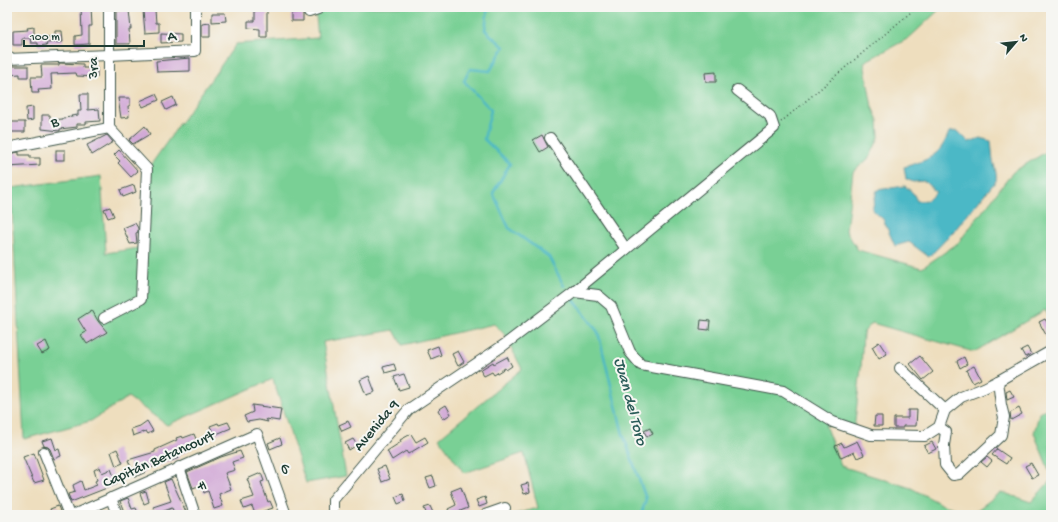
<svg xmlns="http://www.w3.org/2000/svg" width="1058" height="522" viewBox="0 0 1058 522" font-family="'Gochi Hand',sans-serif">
	<rect width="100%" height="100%" fill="#f6f6f2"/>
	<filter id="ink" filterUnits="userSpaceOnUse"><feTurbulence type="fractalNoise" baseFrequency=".025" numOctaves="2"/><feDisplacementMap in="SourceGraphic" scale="8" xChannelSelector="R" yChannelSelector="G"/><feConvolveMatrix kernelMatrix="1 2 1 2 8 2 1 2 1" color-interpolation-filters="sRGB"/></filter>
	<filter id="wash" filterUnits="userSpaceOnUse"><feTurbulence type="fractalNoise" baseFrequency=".012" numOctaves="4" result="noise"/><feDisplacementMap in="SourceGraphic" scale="16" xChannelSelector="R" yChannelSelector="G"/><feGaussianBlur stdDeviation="0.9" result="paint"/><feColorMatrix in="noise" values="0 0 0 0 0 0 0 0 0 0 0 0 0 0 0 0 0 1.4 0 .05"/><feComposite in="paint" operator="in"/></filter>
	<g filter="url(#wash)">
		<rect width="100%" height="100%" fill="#eedebe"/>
		<!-- green -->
		<g fill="#79d095" stroke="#4c8664">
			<path d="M315 7H942L909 38 864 62 872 107 878 120 879 137 870 157 853 172 846 231 858 250 922 268 958 243 1013 172 1051 149V320L1045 310 974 352 872 323 863 333 861 368 854 430 825 425 841 466 911 488 943 505 973 513 1001 492 1031 502 1051 480V515H512L538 508 524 453 464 473 439 438 522 369 505 335 494 324 402 345 394 330 323 342 346 476 306 483 273 379 167 425 128 397 91 421 24 439 11 188 101 176 106 253 145 247 150 166 236 44 318 38Z"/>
			<path d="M1051 405V475L1034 433 1039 414Z"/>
		</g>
		<!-- water -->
		<path fill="#4bb8c6" stroke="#357a7d" d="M958 131 969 142 980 138 991 141C992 148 992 154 993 161 995 168 997 174 996 181L954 231 929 257 909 242 895 246 883 219 872 210 877 190 905 186 913 193 917 201 928 200 936 192 924 181 913 182 906 179 904 167C927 160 940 157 949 132Z"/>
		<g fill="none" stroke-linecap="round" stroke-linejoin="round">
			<!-- stream -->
			<g stroke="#4bb8c6" stroke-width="2.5">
				<path d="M488 7 485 30 504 47 490 71 470 69 464 81 491 110 484 139 510 164 493 193 509 228 549 257 564 286"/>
				<path d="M574 300 598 332 623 434 646 499 641 515"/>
			</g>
		</g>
		<g id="blocks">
			<!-- building -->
			<g fill="#d0a6d5">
				<path d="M81 7H91L92 26H89V44L75 45V36L82 35Z"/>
				<path d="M267 7V37H260V29L248 28V21H255V8Z"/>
				<path d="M129 10 131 29H129L130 44H116V11Z"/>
				<path d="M143 10H155L156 23H159V32L145 33Z"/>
				<path d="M303 12V21H291V13Z"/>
				<path d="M212 13H225L226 21 212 22Z"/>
				<path d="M210 23V37H202V24Z"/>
				<path d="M34 27V37H55V31H62L63 42 46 43 47 45 38 46V43H31L30 38H22V45H13V31L28 30 27 28Z"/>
				<path d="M161 33 181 34V42L161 43Z"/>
				<path d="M190 58V71L157 72 156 61Z"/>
				<path d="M59 63 83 64V68H97V77L77 76 76 73 51 74 52 89 38 90 39 93H32L31 77H42L41 65H59Z"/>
				<path d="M7 66H28V77H20V74L7 75Z"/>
				<path d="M716 72V82H706L705 73Z"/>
				<path d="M80 94H88V110L99 109 100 121 86 122V124H77V127L60 129V131L42 129V115H50V120L63 119V118L72 117 71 116 78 115V111H81Z"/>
				<path d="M156 94 159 100 143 107 140 101Z"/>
				<path d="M173 97 176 105 166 110 162 102Z"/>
				<path d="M118 98H130V106H128L129 117 121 118Z"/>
				<path d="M33 107V120L27 121 26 108Z"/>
				<path d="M7 122H25V132H8Z"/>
				<path d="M145 126 150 134 133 144 129 140Z"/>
				<path d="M107 135 113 142 92 155 87 145Z"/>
				<path d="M542 135 548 147 540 152 533 140Z"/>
				<rect x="56" y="150" width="9" height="10"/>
				<path d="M119 150 138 171 131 177 118 163 120 161 114 155Z"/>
				<path d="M19 152V155H30V158H40V165L7 167V154Z"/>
				<path d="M134 185 136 192 123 197 120 190Z"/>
				<path d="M110 207 114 216 108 218 104 209Z"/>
				<path d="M135 223 138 228V232L136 233 137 243 130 244 123 228Z"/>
				<path d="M92 310 98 321 107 332 87 344 81 335 86 332 78 319Z"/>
				<path d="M1045 319 1051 329V344L1039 322Z"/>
				<path d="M701 320 710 321 709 330 700 329Z"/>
				<path d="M46 341 50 350 42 354 37 346Z"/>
				<path d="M879 342 887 354 879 359 872 347Z"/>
				<path d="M438 346 441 355 431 359 427 350Z"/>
				<path d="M1027 347 1031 354 1025 357 1021 350Z"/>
				<path d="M458 351 464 362 458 366 452 354Z"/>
				<path d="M920 356 933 372 923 380 910 364Z"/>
				<path d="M507 357 512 366 506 370 505 368 494 375 492 372 484 376 480 370 493 362 494 364Z"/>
				<path d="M964 357 967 364 960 368 957 361Z"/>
				<path d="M394 364 396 370 385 373 383 367Z"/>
				<path d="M974 366 981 379 973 383 966 370Z"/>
				<path d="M404 374 409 387 399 390 394 377Z"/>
				<path d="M369 376 375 392 366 395 360 380Z"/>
				<path d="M1010 390 1014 397 1007 400 1006 392Z"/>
				<path d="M252 405 281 409 279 421 266 419 268 422 259 420 247 422 244 416 253 412Z"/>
				<path d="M446 405 451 414 443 419 438 410Z"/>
				<path d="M1019 408 1022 414 1011 420 1010 413Z"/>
				<path d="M908 410H917L916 426H903V428H894V418H908Z"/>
				<path d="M875 416H882V426H874Z"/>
				<path d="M147 421 153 431 148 434 146 431 133 436 131 429 140 426Z"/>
				<path d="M348 421 351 427 342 431 339 425Z"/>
				<path d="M228 422 231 428 214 435 210 426 218 423 219 425Z"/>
				<path d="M650 428 653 434 647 437 644 431Z"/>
				<path d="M194 434 198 444 187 448 188 451 178 455 179 458 145 470 146 472 135 477 128 460 155 452V450L177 440 176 438 182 436 183 438Z"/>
				<path d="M411 434 416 442 425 437 428 442 408 454 406 451 392 460 387 451 401 442 400 440Z"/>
				<path d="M52 438 56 450 59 449 61 456 54 459 50 449 48 447 44 446 42 441Z"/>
				<path d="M280 438 282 444 270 449 268 443Z"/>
				<path d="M353 439 357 445 349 450 345 443Z"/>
				<path d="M857 441 864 455 857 458 854 452 841 458 835 446 842 443 844 447Z"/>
				<path d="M932 442 936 449 928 453 924 446Z"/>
				<path d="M117 449 123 463 116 466 111 452Z"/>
				<path d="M997 449 1010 458 1006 464 992 455Z"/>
				<path d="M240 451 243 458 232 462 235 470 225 473 231 489 219 494 223 506 214 509 208 491 204 493 201 485 193 488 187 472 221 457Z"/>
				<path d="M34 453 44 480 34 483 23 457Z"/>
				<path d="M987 457 992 461 987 467 981 462Z"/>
				<path d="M1031 463 1038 475 1032 478 1025 466Z"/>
				<path d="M385 466 390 479 382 482 377 469Z"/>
				<path d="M100 467 102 473 111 469 117 484 71 502 68 494 75 492 73 485 81 481 84 490 97 485 95 481 97 480 94 470Z"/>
				<path d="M261 473 264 481 261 482 268 502 270 501 273 508 255 514 252 506 244 509 241 501 254 497 247 479Z"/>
				<path d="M433 476 436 486 430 488 426 478Z"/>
				<path d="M171 479 187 514 175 515 172 508 156 514 153 507 171 501 164 482Z"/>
				<path d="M528 483 530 492 524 494 521 485Z"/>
				<path d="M461 487 468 508 450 515 448 509 456 505 451 491Z"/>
				<path d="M146 491 149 502 144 504 140 493Z"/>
				<path d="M403 494 405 501 398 504 395 497Z"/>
				<path d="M485 497 487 504 479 507 476 500Z"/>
				<path d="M128 498 132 509 136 508 139 515H123L124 512 120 501Z"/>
				<path d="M58 506 61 514 52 515 50 509Z"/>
				<path d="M430 506 434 515H427L424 508Z"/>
			</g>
		</g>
	</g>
	<g filter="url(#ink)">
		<use href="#blocks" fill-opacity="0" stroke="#3e5549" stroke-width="1"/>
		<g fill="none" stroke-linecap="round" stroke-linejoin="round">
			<defs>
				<g id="minor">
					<path d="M309 12 318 9V7"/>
					<path d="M7 59 109 55 195 51V7"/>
					<path d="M109 128V7"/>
					<path d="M550 138 626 249"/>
					<path d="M7 148 109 128"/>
					<path d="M574 292 598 295 611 306 630 352 641 365 783 391 833 422 871 435 925 436 939 427 945 410 961 397 984 388 998 381 1051 351"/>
					<path d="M104 318 141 299 147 169 109 128"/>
					<path d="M900 368 945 410"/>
					<path d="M939 427 946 432 944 445 945 465 953 475 959 474 1001 435 1004 417 1001 405 998 381"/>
					<path d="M44 452 69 515"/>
					<path d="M179 467 195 515"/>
					<path d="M111 498 117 515"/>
					<path d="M73 515 257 434 286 515"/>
					<path d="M333 515V500L409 409 504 345 574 292 774 128 770 116 737 90"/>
					<path d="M485 515 505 508"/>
				</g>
			</defs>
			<!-- minor casing -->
			<use href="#minor" stroke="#3e5549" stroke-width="12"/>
			<!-- path -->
			<path stroke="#3e5549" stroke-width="1.5" stroke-dasharray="1 3" stroke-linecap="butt" d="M781 122 917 7"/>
			<!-- minor -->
			<use href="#minor" stroke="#fff" stroke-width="10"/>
		</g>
	</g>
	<g text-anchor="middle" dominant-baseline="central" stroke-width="4" stroke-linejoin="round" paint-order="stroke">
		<!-- street labels -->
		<g font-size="15" fill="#1f3d34" stroke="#f6f6f2">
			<text transform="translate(172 37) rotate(-3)">A</text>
			<text transform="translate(94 68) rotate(-90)">3ra</text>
			<text transform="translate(55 123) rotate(-11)">B</text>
			<text transform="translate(377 426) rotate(-50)">Avenida 9</text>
			<text transform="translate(159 460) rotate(-24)">Capitán Betancourt</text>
			<text transform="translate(285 469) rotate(70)">G</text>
			<text transform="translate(201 486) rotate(71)">F</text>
		</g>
		<!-- water labels -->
		<g font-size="16" font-style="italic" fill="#2a5c58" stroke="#f6f6f2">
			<text transform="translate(629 402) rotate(75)">Juan del Toro</text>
		</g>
	</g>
	<!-- margin -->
	<rect width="1058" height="522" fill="none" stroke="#f6f6f2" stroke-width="24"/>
	<!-- north arrow -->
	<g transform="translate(1016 42) rotate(62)" stroke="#f6f6f2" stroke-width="3" paint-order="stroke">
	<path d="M0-3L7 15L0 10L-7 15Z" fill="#1f3d34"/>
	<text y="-6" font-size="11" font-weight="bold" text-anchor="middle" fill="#1f3d34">N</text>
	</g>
	<!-- scale -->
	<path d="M24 40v6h120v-6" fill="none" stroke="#1f3d34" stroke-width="2"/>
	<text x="30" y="40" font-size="12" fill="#1f3d34" stroke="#f6f6f2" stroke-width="3" paint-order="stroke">100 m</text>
</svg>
